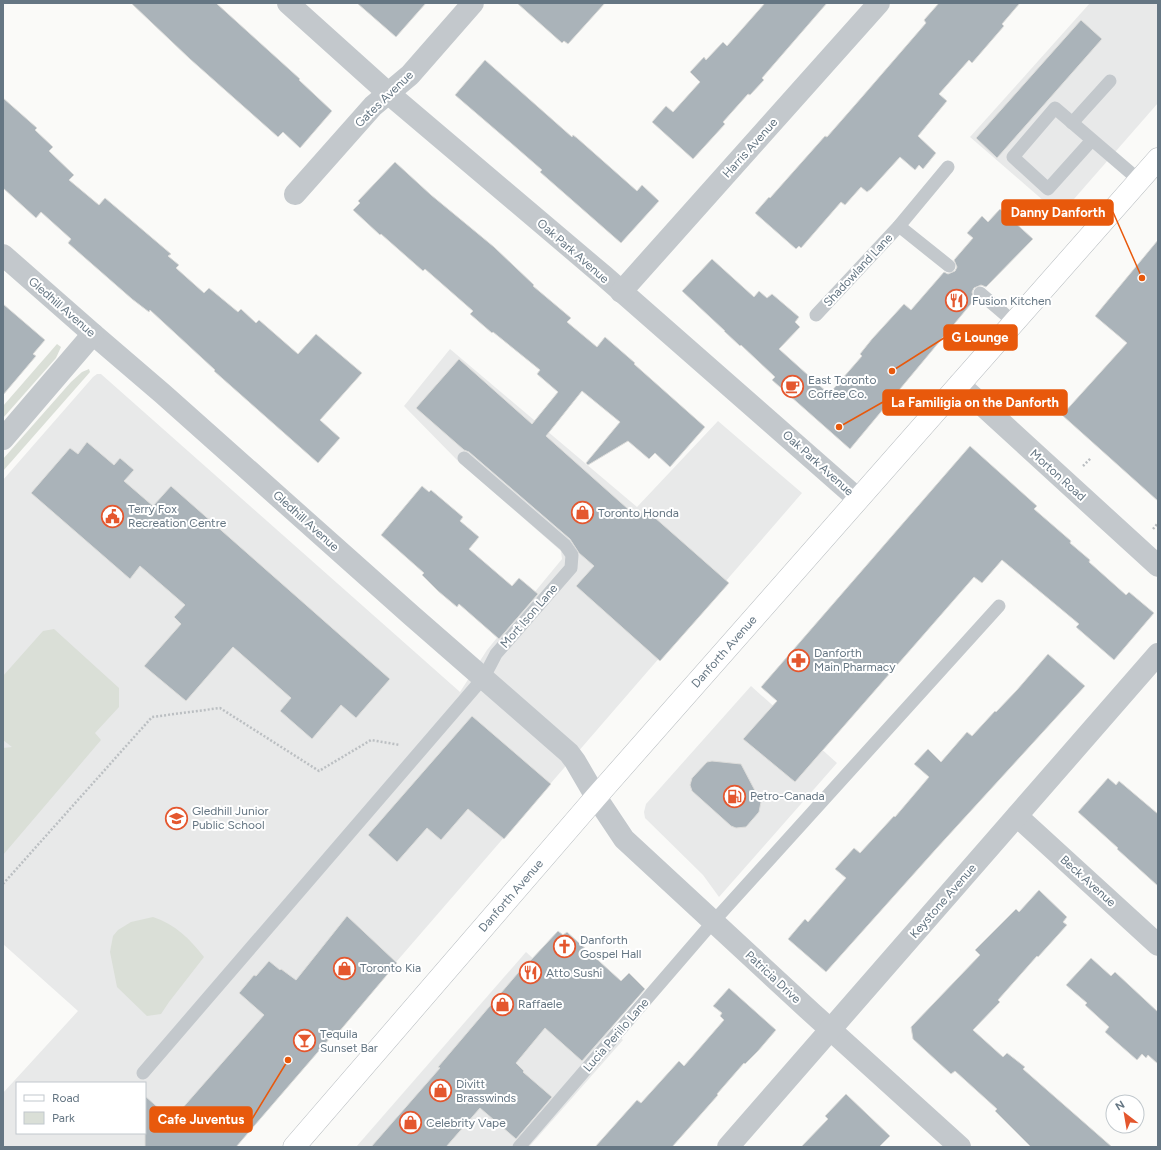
<svg xmlns="http://www.w3.org/2000/svg" width="1161" height="1150" viewBox="0 0 1161 1150" font-family="Figtree,sans-serif">
	<rect width="100%" height="100%" fill="#fafaf8"/>
	<!-- built -->
	<g fill="#e8e9e9" fill-rule="evenodd">
		<path d="M1090 3H1158V103L1060 215 970 137Z"/>
		<path d="M450 349 637 507 718 421 802 493 236 1147H3V1093L78 1011 3 944V480L93 377 97 374H101L460 692 487 650 562 559 561 551 457 460 404 406ZM17 1083H145V1133H17Z"/>
		<path d="M751 686 837 763 719 897 703 875 645 818 644 812 646 804Z"/>
		<path d="M526 952 623 1040 529 1147H356Z"/>
	</g>
	<!-- green -->
	<g fill="#dadfd7">
		<path d="M57 344 61 347 56 358 3 418V406Z"/>
		<path d="M89 369 90 372 3 471V459L71 382 82 372Z"/>
		<path d="M54 629 119 688V707L95 733 101 740 3 855V748L12 747 3 740V676L43 631Z"/>
		<path d="M153 917C175 924 190 939 204 957L169 1002 161 1014 147 1016 117 987 110 952 113 936 118 930 131 922Z"/>
	</g>
	<!-- building -->
	<g fill="#aab3b9" stroke="#dcdcda">
		<path d="M131 3H216L300 79 299 80 332 111 300 148 283 132 278 137 190 59Z"/>
		<path d="M357 3H426L396 37Z"/>
		<path d="M517 3H605L568 44 564 41 562 43Z"/>
		<path d="M765 3H827L762 78 764 80 750 95 748 94 723 122 725 124 693 159 652 122 666 106 673 112 700 82 690 72 704 57 706 60 723 42 727 46Z"/>
		<path d="M939 3H1020L1002 24 1004 26 972 63 969 60 939 94 947 101 918 136 936 153 923 169 919 165 915 170 900 157 871 189 867 192 861 187 845 205 841 202 801 248 799 246 796 249 755 213 769 197 770 198 825 136 827 137 862 97 926 23 924 20Z"/>
		<path d="M1081 20 1102 39 997 158 976 138Z"/>
		<path d="M485 60 572 137 573 135 577 138 637 191 642 185 659 201 621 243 540 172 542 170 511 143 455 95Z"/>
		<path d="M3 98 37 128 35 130 53 147 49 151 74 175 69 180 99 205 105 198 171 254 168 256 179 265 176 268 204 293 209 288 238 312 241 309 256 323 259 320 298 354 316 334 362 373 320 420 340 438 318 463 214 371 215 370 150 310 149 312 132 299 68 243 71 239 41 212 36 218 3 188Z"/>
		<path d="M395 162 431 195 494 247 534 285 533 286 571 318 567 322 597 347 605 337 635 363 634 364 705 427 670 467 655 453 649 459 628 441 588 465 586 463 620 422 582 391 546 436 637 517 645 509 729 583 660 661 576 586 594 566 579 553 570 539 469 452 464 450 416 408 459 359 532 424 558 392 537 374 540 370 493 332 492 333 470 314 473 311 425 269 423 271 381 234 380 235 353 210 360 203 358 201Z"/>
		<path d="M1000 209 1033 239 986 287 981 285 974 288 972 292 973 296 975 299 850 449 772 380 775 377 741 345 740 346 724 331H725L682 291 712 259 754 297 759 291 767 298 772 294 799 317 795 322 800 327 779 349 829 394 862 356 860 354 872 339 904 304 911 310 944 272 948 274 955 271 957 267 954 260 973 238 967 233 982 216 988 222Z"/>
		<path d="M1158 240V501L1062 415 1127 343 1095 316Z"/>
		<path d="M3 304 45 340 33 354 36 356 3 395Z"/>
		<path d="M87 442 114 465 120 458 134 470 124 481 153 506 171 486 390 679 356 718 341 705 312 739 280 711 291 698 233 647 186 701 144 666 181 624 174 617 185 605 140 566 130 579 31 493 70 448 78 454Z"/>
		<path d="M970 446 1037 506 1034 509 1071 541 1070 543 1090 560 1089 562 1126 595 1129 592 1154 613 1114 660 1076 627 1079 624 1002 560 982 583 974 577 795 782 743 739 777 701 761 687Z"/>
		<path d="M422 486 429 492 431 490 463 517 460 521 479 537 469 549 512 586 519 578 538 594 499 639 459 604 457 607 438 591 422 575 424 573 381 535Z"/>
		<path d="M1048 654 1085 686 936 849 826 972 788 939 805 919 808 922 846 878 835 869 854 848 860 853 894 816 895 817 929 777 914 764 928 749 941 762 967 732 972 736 995 711 996 712 1017 690Z"/>
		<path d="M472 716 551 784 504 839 468 809 441 840 427 828 397 862 368 835Z"/>
		<path d="M712 761 741 764 761 802 759 812 746 827 736 828 731 826 692 791 690 785 692 778 707 762Z"/>
		<path d="M1108 778 1116 785 1119 781 1158 814V886L1117 849 1118 848 1078 812Z"/>
		<path d="M1039 890 1067 917 1063 922 1067 925 1038 957 1037 956 998 1000 1000 1002 973 1030 1003 1057 1007 1053 1025 1067 1023 1069 1112 1147H1031L995 1111 997 1109 955 1071 951 1074 913 1039 911 1027 980 955 975 950 1016 909 1019 912Z"/>
		<path d="M347 916 397 963 338 1033 336 1031 236 1147H145V1096L172 1120 264 1015 239 993 254 975 256 976 269 961 280 970 281 969 296 980Z"/>
		<path d="M558 931 563 935 567 932 621 981 629 973 645 989 582 1061 545 1028 516 1063 524 1071 523 1072 552 1097 516 1139 480 1108 446 1147H371L440 1068 438 1067 529 960 530 961Z"/>
		<path d="M1091 958 1111 976 1115 972 1158 1012V1064L1148 1055 1146 1058 1142 1054 1137 1060 1105 1032 1109 1027 1085 1005 1087 1003 1066 985Z"/>
		<path d="M729 988 776 1030 758 1051 745 1064 744 1063 717 1094 718 1095 672 1147H595L637 1100 641 1103 679 1061 684 1066 724 1020 720 1016 722 1013 713 1006Z"/>
		<path d="M846 1094 890 1136 879 1147H801L828 1119 825 1116Z"/>
	</g>
	<g fill="none" stroke-linecap="round" stroke-linejoin="round">
		<defs>
			<g id="primary">
				<path id="s1" d="M294 1147 596 797 1158 159"/>
			</g>
		</defs>
		<!-- primary casing -->
		<use href="#primary" stroke="#b5babe" stroke-width="23"/>
		<!-- path -->
		<g stroke="#bbbfc2" stroke-width="2.5" stroke-dasharray="2 2" stroke-linecap="butt">
			<path d="M1083 466 1091 458"/>
			<path d="M1153 529 1158 523"/>
			<path d="M3 884 152 717 220 708 319 771 371 740 400 745"/>
		</g>
		<!-- service -->
		<g stroke="#c3c8cc" stroke-width="13">
			<path d="M1072 123 1110 81"/>
			<path d="M1092 140 1048 189 1013 157 1055 108C1083 132 1111 156 1139 180"/>
			<path d="M899 226 949 266"/>
			<path d="M980 293 1015 323"/>
			<path d="M816 315 899 226 948 167"/>
			<path d="M143 1073 484 677 496 654 571 568 572 555 565 545 464 458"/>
			<path d="M519 1147 713 922 999 606"/>
		</g>
		<!-- minor -->
		<g stroke="#c3c8cc" stroke-width="22">
			<path d="M288 3 388 93 604 276 858 499"/>
			<path d="M295 194 373 106 410 75 473 3"/>
			<path d="M3 255 93 334 163 394 411 615 569 753 575 761 596 797 624 839 811 1012 960 1147"/>
			<path d="M621 292 879 3"/>
			<path d="M959 384 1158 566"/>
			<path d="M3 439 93 334"/>
			<path d="M1017 816 1158 945"/>
			<path d="M728 1147 1158 654"/>
		</g>
		<!-- primary -->
		<use href="#primary" stroke="#fff" stroke-width="22"/>
	</g>
	<!-- icons -->
	<defs>
		<symbol id="restaurant-ring" viewBox="-11 -11 22 22"><circle r="9.5" fill="#fff" stroke="#e4572e" stroke-width="1.5"/><path d="M-5-6h1v4h1v-4h1v4h1v-4h1v5L-1.5 .5V6h-2V.5L-5-1ZM5-6V6H3V1.5H1.5Q1.5-4 5-6Z" fill="#e4572e"/></symbol>
		<symbol id="cafe-ring" viewBox="-11 -11 22 22"><circle r="9.5" fill="#fff" stroke="#e4572e" stroke-width="1.5"/><path d="M-5.5-4.5H6V0H3Q3 3.5 0 3.5H-2.5Q-5.5 3.5-5.5 0ZM3-3.2v2h1.7v-2ZM-6 4.5H4V6H-6Z" fill="#e4572e"/></symbol>
		<symbol id="shop-ring" viewBox="-11 -11 22 22"><circle r="9.5" fill="#fff" stroke="#e4572e" stroke-width="1.5"/><path d="M-5-2.5h2.3a2.7 3.5 0 0 1 5.4 0H5L5.5 6h-11ZM-1.5-2.5h3a1.5 2.3 0 0 0-3 0Z" fill="#e4572e"/></symbol>
		<symbol id="civic-ring" viewBox="-11 -11 22 22"><circle r="9.5" fill="#fff" stroke="#e4572e" stroke-width="1.5"/><path d="M-.6-6.5H3V-4.5H.6V-3L4-1V1h2V6H-6V1h2V-1L-.6-3ZM-1.2 2.5V6h2.4V2.5Z" fill="#e4572e"/></symbol>
		<symbol id="pharmacy-ring" viewBox="-11 -11 22 22"><circle r="9.5" fill="#fff" stroke="#e4572e" stroke-width="1.5"/><path d="M-2-6h4v4h4v4h-4v4h-4v-4h-4v-4h4Z" fill="#e4572e"/></symbol>
		<symbol id="fuel-ring" viewBox="-11 -11 22 22"><circle r="9.5" fill="#fff" stroke="#e4572e" stroke-width="1.5"/><path d="M-5.5-6h7V0h2V4h1.3V-2.5L3-4.5l.8-.8L6-3V5H2.5V1h-1V6h-7ZM-4.2-4.7v3.2H.2V-4.7Z" fill="#e4572e"/></symbol>
		<symbol id="school-ring" viewBox="-11 -11 22 22"><circle r="9.5" fill="#fff" stroke="#e4572e" stroke-width="1.5"/><path d="M0-5L7-2L0 1L-7-2ZM-4 1L0 2.5L4 1V4Q0 6-4 4Z" fill="#e4572e"/></symbol>
		<symbol id="church-ring" viewBox="-11 -11 22 22"><circle r="9.5" fill="#fff" stroke="#e4572e" stroke-width="1.5"/><path d="M-1.2-6h2.4v3.5h3.3v2.4h-3.3V6h-2.4V-.1h-3.3v-2.4h3.3Z" fill="#e4572e"/></symbol>
		<symbol id="bar-ring" viewBox="-11 -11 22 22"><circle r="9.5" fill="#fff" stroke="#e4572e" stroke-width="1.5"/><path d="M-6-5H6L.8 .8V4.5H3.5V6h-7V4.5H-.8V.8Z" fill="#e4572e"/></symbol>
	</defs>
	<g fill-rule="evenodd">
		<use href="#restaurant-ring" x="944" y="288" width="25" height="25"/>
		<use href="#cafe-ring" x="780" y="374" width="25" height="25"/>
		<use href="#shop-ring" x="570" y="500" width="25" height="25"/>
		<use href="#civic-ring" x="100" y="504" width="25" height="25"/>
		<use href="#pharmacy-ring" x="786" y="648" width="25" height="25"/>
		<use href="#fuel-ring" x="722" y="784" width="25" height="25"/>
		<use href="#school-ring" x="164" y="806" width="25" height="25"/>
		<use href="#church-ring" x="552" y="934" width="25" height="25"/>
		<use href="#shop-ring" x="332" y="956" width="25" height="25"/>
		<use href="#restaurant-ring" x="518" y="960" width="25" height="25"/>
		<use href="#shop-ring" x="490" y="992" width="25" height="25"/>
		<use href="#bar-ring" x="292" y="1028" width="25" height="25"/>
		<use href="#shop-ring" x="428" y="1078" width="25" height="25"/>
		<use href="#shop-ring" x="398" y="1110" width="25" height="25"/>
	</g>
	<g text-anchor="middle" dominant-baseline="central" stroke-width="4" stroke-linejoin="round" paint-order="stroke">
		<!-- street labels -->
		<g font-size="12" fill="#657683" stroke="#fff">
			<text transform="translate(384 99) rotate(-44)">Gates Avenue</text>
			<text transform="translate(750 148) rotate(-48)">Harris Avenue</text>
			<text transform="translate(573 251) rotate(41)">Oak Park Avenue</text>
			<text transform="translate(858 270) rotate(-47)">Shadowland Lane</text>
			<text transform="translate(62 307) rotate(41)">Gledhill Avenue</text>
			<text transform="translate(818 463) rotate(42)">Oak Park Avenue</text>
			<text transform="translate(1058 475) rotate(42)">Morton Road</text>
			<text transform="translate(306 521) rotate(42)">Gledhill Avenue</text>
			<text transform="translate(529 616) rotate(-49)">Mort Ison Lane</text>
			<text stroke="none"><textPath href="#s1" startOffset="656">Danforth Avenue</textPath></text>
			<text transform="translate(1088 881) rotate(42)">Beck Avenue</text>
			<text stroke="none"><textPath href="#s1" startOffset="332">Danforth Avenue</textPath></text>
			<text transform="translate(943 901) rotate(-49)">Keystone Avenue</text>
			<text transform="translate(773 977) rotate(43)">Patricia Drive</text>
			<text transform="translate(616 1035) rotate(-49)">Lucia Perillo Lane</text>
		</g>
		<!-- poi labels -->
		<g font-size="12" fill="#657683" stroke="#fff" text-anchor="start">
			<text x="972" y="301">Fusion Kitchen</text>
			<text x="808" y="380">East Toronto<tspan x="808" dy="14">Coffee Co.</tspan></text>
			<text x="128" y="509">Terry Fox<tspan x="128" dy="14">Recreation Centre</tspan></text>
			<text x="598" y="513">Toronto Honda</text>
			<text x="814" y="653">Danforth<tspan x="814" dy="14">Main Pharmacy</tspan></text>
			<text x="750" y="796">Petro-Canada</text>
			<text x="192" y="811">Gledhill Junior<tspan x="192" dy="14">Public School</tspan></text>
			<text x="580" y="940">Danforth<tspan x="580" dy="14">Gospel Hall</tspan></text>
			<text x="360" y="968">Toronto Kia</text>
			<text x="546" y="973">Atto Sushi</text>
			<text x="518" y="1004">Raffaele</text>
			<text x="320" y="1034">Tequila<tspan x="320" dy="14">Sunset Bar</tspan></text>
			<text x="456" y="1084">Divitt<tspan x="456" dy="14">Brasswinds</tspan></text>
			<text x="426" y="1123">Celebrity Vape</text>
		</g>
	</g>
	<!-- callouts -->
	<path fill="none" stroke="#e8590c" stroke-width="1.5" d="M1142 278L1113 212M892 371L944 338M839 427L883 402M288 1060L252 1119"/>
	<g fill="#e8590c" stroke="#fff" stroke-width="1.5">
		<circle cx="1142" cy="278" r="4"/>
		<circle cx="892" cy="371" r="4"/>
		<circle cx="839" cy="427" r="4"/>
		<circle cx="288" cy="1060" r="4"/>
	</g>
	<g fill="#e8590c" stroke="#e8590c" stroke-width="1.5">
		<rect x="1002" y="200" width="111" height="25" rx="4"/>
		<rect x="944" y="325" width="73" height="25" rx="4"/>
		<rect x="883" y="390" width="184" height="25" rx="4"/>
		<rect x="150" y="1107" width="102" height="25" rx="4"/>
	</g>
	<g font-size="13" text-anchor="middle" font-weight="bold" fill="#fff">
		<text x="1058" y="217">Danny Danforth</text>
		<text x="980" y="342">G Lounge</text>
		<text x="975" y="407">La Familigia on the Danforth</text>
		<text x="201" y="1124">Cafe Juventus</text>
	</g>
	<!-- border -->
	<rect width="1161" height="1150" fill="none" stroke="#657683" stroke-width="8"/>
	<!-- legend -->
	<rect x="16" y="1082" width="130" height="52" fill="#ffffff" stroke="#c1c8cd"/>
	<rect x="24" y="1095" width="20" height="6" fill="#ffffff" stroke="#c1c8cd"/>
	<text x="52" y="1102" font-size="12" fill="#657683">Road</text>
	<rect x="24" y="1112" width="20" height="12" fill="#dadfd7" stroke="#c1c8cd"/>
	<text x="52" y="1122" font-size="12" fill="#657683">Park</text>
	<!-- north arrow -->
	<g transform="translate(1125 1114) rotate(329)"><circle r="19" fill="#ffffff" stroke="#c1c8cd"/>
	<path d="M0-3L7 15L0 10L-7 15Z" fill="#e4572e"/>
	<text y="-6" font-size="11" font-weight="bold" text-anchor="middle" fill="#657683">N</text>
	</g>
</svg>
